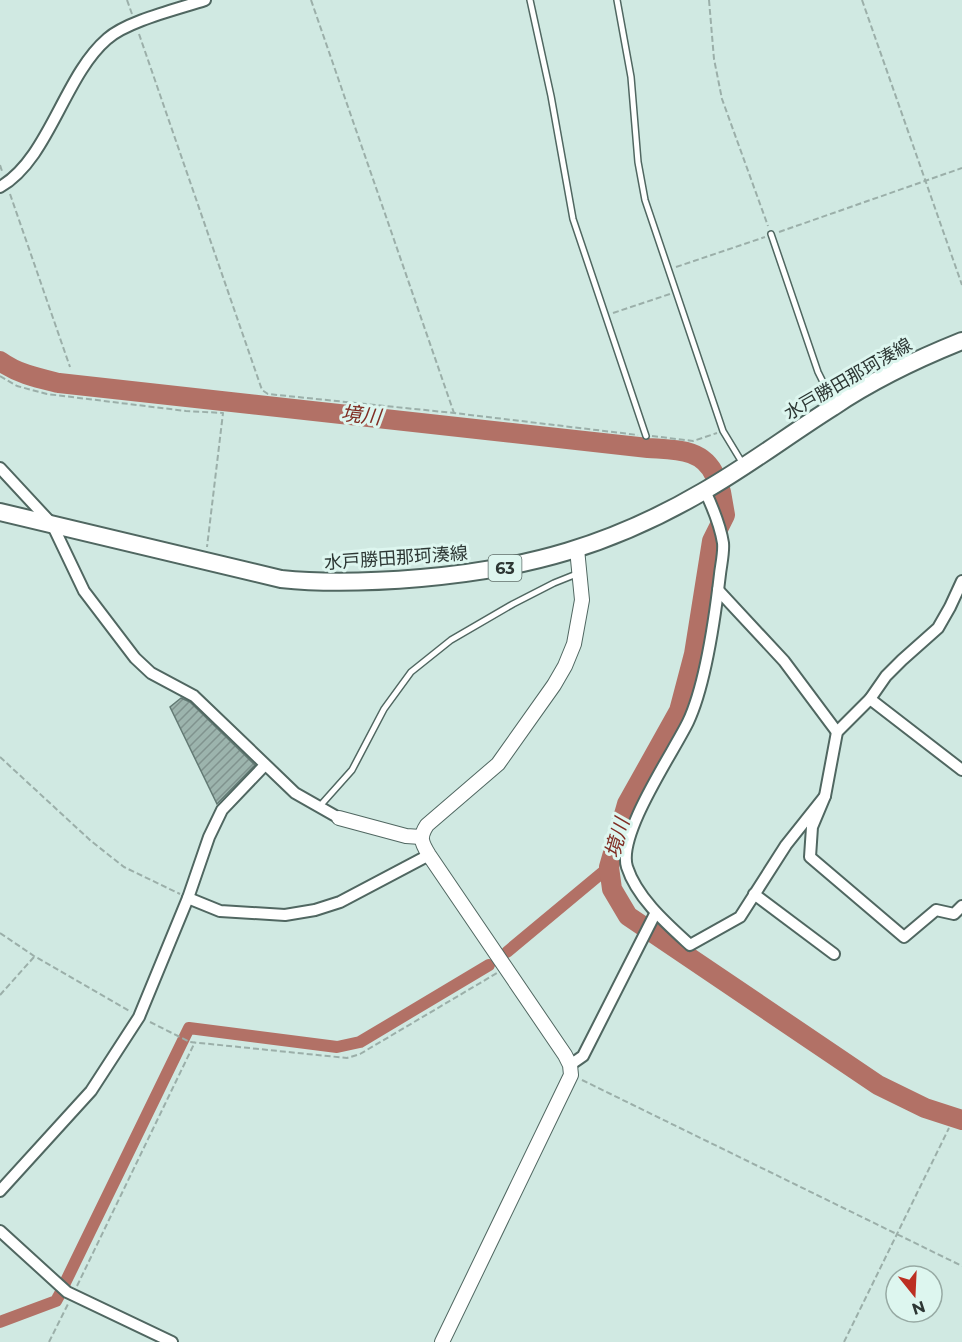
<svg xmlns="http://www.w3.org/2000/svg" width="962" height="1342" viewBox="0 0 962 1342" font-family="Montserrat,'Noto Sans JP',sans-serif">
	<defs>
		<pattern id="building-hatch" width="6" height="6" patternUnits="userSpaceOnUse" patternTransform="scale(1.5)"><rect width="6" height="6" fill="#9cb4ad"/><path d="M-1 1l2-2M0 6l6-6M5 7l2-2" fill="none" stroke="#80938e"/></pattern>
	</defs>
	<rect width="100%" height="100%" fill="#d0e9e2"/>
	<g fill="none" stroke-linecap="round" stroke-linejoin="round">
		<!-- canal -->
		<g stroke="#b27166" stroke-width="12">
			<path d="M507 952 609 867"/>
			<path d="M64 1285 189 1028 337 1047 360 1042 489 965"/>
			<path d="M0 1322 56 1301 61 1292"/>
		</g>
		<!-- river -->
		<g stroke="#b27166" stroke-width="20">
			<path d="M0 361C18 374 38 378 59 383L648 448C675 450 703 448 715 476"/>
			<path d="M721 492 725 515 712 541 694 654 679 711 627 804 609 867 612 889 628 916 878 1085 925 1108 962 1120"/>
		</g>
	</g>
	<!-- building -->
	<path fill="url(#building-hatch)" stroke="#637a74" stroke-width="1.5" d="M181 698 190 702 255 765 217 804 170 707Z"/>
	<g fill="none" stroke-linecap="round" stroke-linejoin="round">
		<defs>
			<g id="service">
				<path d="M530 0 551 96 573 219 646 436"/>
				<path d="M617 0 631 77 638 162 645 200 723 431 743 464"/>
				<path d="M771 234 818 372 834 404"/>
				<path d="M319 807 352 770 384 709 411 672 451 640 513 604 554 583 579 573"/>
			</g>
			<g id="minor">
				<path d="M0 187C49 159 64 76 107 39 127 21 178 9 205 0"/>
				<path d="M0 468 52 524 84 591 135 658 151 673 194 696 295 793 339 818"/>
				<path d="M705 491C713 508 720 524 723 543 724 552 721 565 720 574 715 617 706 684 688 722 673 753 617 834 627 867 637 898 667 924 690 945L740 917 786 845 825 796"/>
				<path d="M962 581 950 607 938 628 902 660 886 676 870 699 837 732 825 796 812 827 810 857 904 937 936 910 954 914 962 906"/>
				<path d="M718 590 784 661 837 732"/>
				<path d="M870 699 962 770"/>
				<path d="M754 894 834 954"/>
				<path d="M188 898 220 911 285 915 315 910 340 902 429 855"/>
				<path d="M570 1065 583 1056 655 914"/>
				<path d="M0 1191 91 1091 139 1017 188 898 209 837 222 810 264 766"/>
				<path d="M0 1231 67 1292 172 1342"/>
			</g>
			<g id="tertiary">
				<path d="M339 818 406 836 421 837"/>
				<path d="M442 1342 571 1075 570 1065 565 1055 429 855C421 842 419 837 427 825L498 764 554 685 565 666 574 644 582 600 577 549"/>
			</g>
			<path id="primary" d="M0 512 281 579C328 584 374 582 421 578 527 569 612 545 704 491 748 466 790 434 833 407 873 380 917 359 962 341"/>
		</defs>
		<!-- service casing -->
		<use href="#service" stroke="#506761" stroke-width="8"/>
		<!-- minor casing -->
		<use href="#minor" stroke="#506761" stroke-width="14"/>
		<!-- tertiary casing -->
		<use href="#tertiary" stroke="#506761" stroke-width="16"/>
		<!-- primary casing -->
		<use href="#primary" stroke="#506761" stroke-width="20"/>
		<!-- path -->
		<g stroke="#9bafa9" stroke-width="2" stroke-dasharray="6 3" stroke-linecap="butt">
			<path d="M127 0 132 14"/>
			<path d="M311 0 454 413"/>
			<path d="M709 0 714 59 722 99 768 226"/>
			<path d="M862 0 962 285"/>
			<path d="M139 34 262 390 268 394 454 413 638 435"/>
			<path d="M0 165 2 171"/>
			<path d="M10 194 70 367"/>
			<path d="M779 232 962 168"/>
			<path d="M676 267 765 237"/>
			<path d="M613 313 670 294"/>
			<path d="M0 376 17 386 47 394 186 411 223 413 207 547"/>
			<path d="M652 436 693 441 717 433"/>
			<path d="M0 757 91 841 124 867 180 894"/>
			<path d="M0 933 34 956 131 1012"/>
			<path d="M0 995 34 957"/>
			<path d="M150 1022 190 1042 347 1058 360 1054 497 973"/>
			<path d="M582 1080 962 1266"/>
			<path d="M77 1286 195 1042"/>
			<path d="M49 1342 68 1304"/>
			<path d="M844 1342 949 1128"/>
		</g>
		<!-- service -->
		<use href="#service" stroke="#fff" stroke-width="5"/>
		<!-- minor -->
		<use href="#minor" stroke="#fff" stroke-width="10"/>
		<!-- tertiary -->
		<use href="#tertiary" stroke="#fff" stroke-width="14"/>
		<!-- primary -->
		<use href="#primary" stroke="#fff" stroke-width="16"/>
	</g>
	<g text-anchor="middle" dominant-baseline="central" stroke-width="6" stroke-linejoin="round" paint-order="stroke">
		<!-- shield labels -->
		<rect fill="#ddf6ef" stroke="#62706c" stroke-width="1.5" x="488.5" y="555" width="33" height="26" rx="4.5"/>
		<g font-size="16" font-weight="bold" fill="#2d3734">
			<text x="505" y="568">63</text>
		</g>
		<!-- street labels -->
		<g font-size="18" fill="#2d3734" stroke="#ddf6ef">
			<text transform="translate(848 379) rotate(-30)">水戸勝田那珂湊線</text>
			<text transform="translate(396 558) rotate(-4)">水戸勝田那珂湊線</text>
		</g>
		<!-- water labels -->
		<g font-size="20" font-style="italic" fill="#802e24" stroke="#ddf6ef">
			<text transform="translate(361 415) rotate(6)">境川</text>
			<text transform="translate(617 838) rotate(-74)">境川</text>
		</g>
	</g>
	<!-- north arrow -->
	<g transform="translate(914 1294) rotate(162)"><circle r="28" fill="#ddf6ef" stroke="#97aaa4" stroke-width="1.5"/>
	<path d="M0-4.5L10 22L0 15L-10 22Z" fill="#bc2f22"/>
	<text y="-9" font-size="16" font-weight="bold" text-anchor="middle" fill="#2d3734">N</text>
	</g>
</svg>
